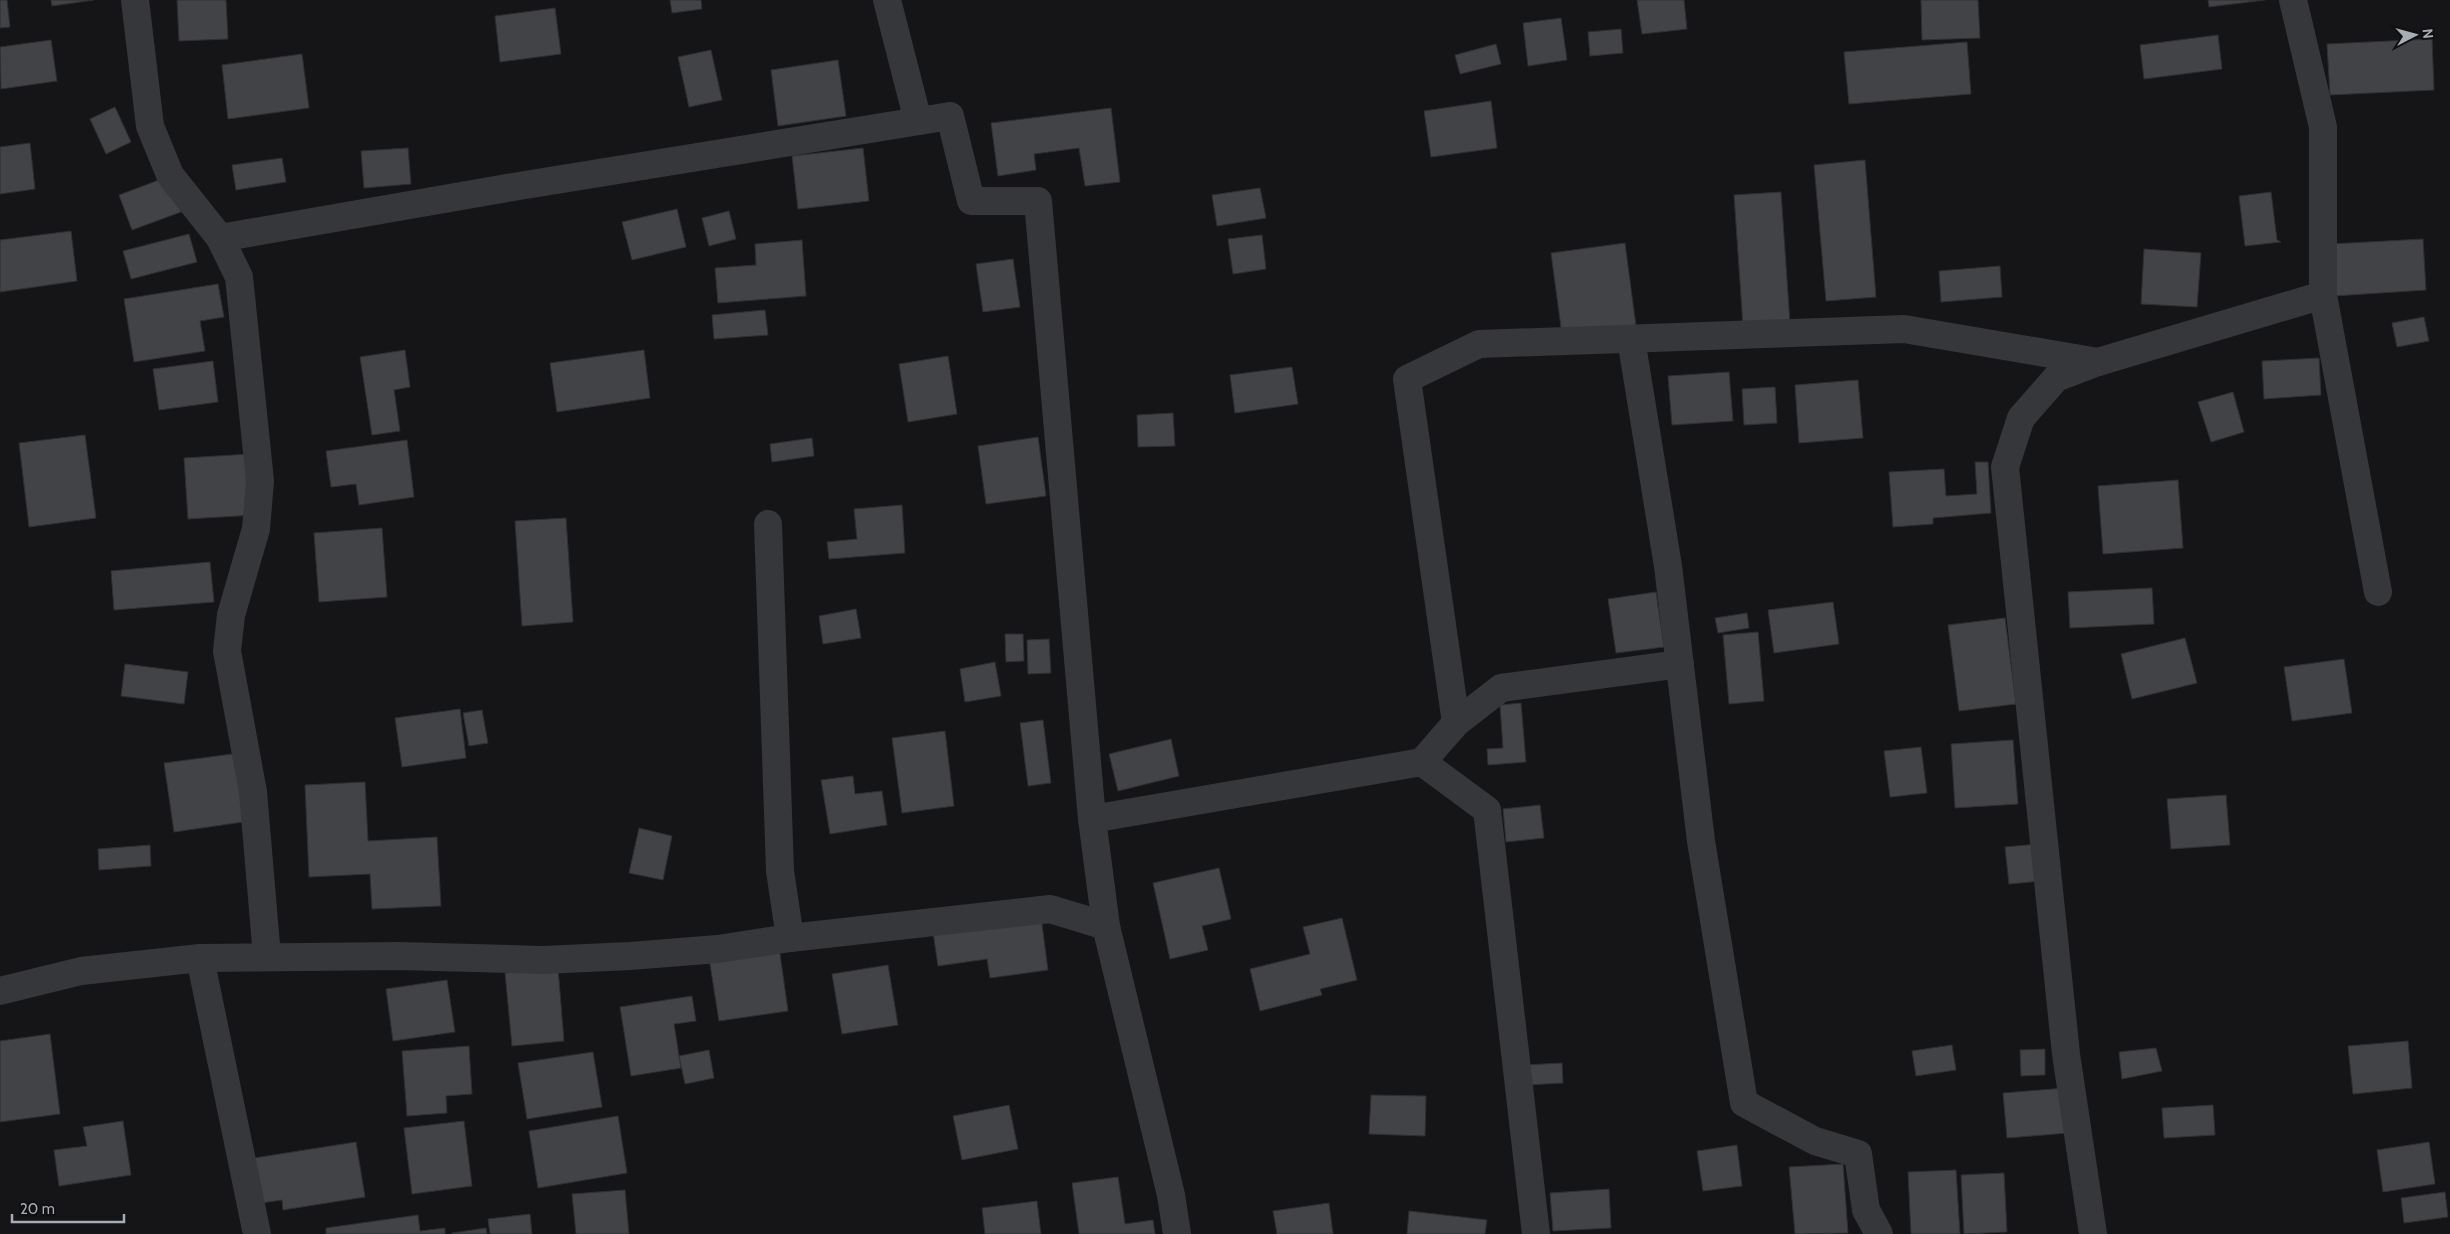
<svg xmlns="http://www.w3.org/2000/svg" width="2450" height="1234" viewBox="0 0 2450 1234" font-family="Cabin,sans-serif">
	<rect width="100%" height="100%" fill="#151517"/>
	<!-- building -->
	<g fill="#414347" stroke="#2f2f32">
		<path d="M0 0H7L10 27 0 28Z"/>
		<path d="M51 0H94L52 6Z"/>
		<path d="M177 0H226L228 39 179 41Z"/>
		<path d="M670 0H701L702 9 672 13Z"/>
		<path d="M1637 0H1684L1687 29 1642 34Z"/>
		<path d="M1921 0H1978L1980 38 1922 40Z"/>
		<path d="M2208 0H2265L2209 7Z"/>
		<path d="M555 8 561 54 500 62 495 16Z"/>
		<path d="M1561 18 1567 60 1528 66 1523 23Z"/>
		<path d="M1621 29 1623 53 1590 56 1588 32Z"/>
		<path d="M2218 35 2222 69 2144 79 2140 45Z"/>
		<path d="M2432 39 2434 90 2330 95 2327 44Z"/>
		<path d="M51 40 57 81 1 89 0 47Z"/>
		<path d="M1967 42 1971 94 1849 104 1844 52Z"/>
		<path d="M1496 44 1501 64 1460 74 1455 55Z"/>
		<path d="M711 50 722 100 689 107 678 57Z"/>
		<path d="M302 54 309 108 228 119 222 65Z"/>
		<path d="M838 60 846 116 778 126 771 70Z"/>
		<path d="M1491 101 1497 148 1431 157 1424 111Z"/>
		<path d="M115 107 131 142 106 154 90 119Z"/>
		<path d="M1111 108 1120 182 1085 186 1079 148 1034 154 1036 170 998 176 991 123Z"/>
		<path d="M30 143 35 189 0 194V147Z"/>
		<path d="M408 148 411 184 364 188 361 151Z"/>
		<path d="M863 148 869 201 798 209 792 156Z"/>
		<path d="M282 158 286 182 236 190 232 165Z"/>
		<path d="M1865 160 1876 297 1826 301 1814 165Z"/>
		<path d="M167 177 181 212 132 230 119 195Z"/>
		<path d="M1260 188 1266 218 1217 226 1212 195Z"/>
		<path d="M1781 192 1790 323 1743 326 1734 195Z"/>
		<path d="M2271 192 2277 240 2281 242 2245 246 2239 196Z"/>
		<path d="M677 209 686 247 632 260 622 222Z"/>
		<path d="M729 211 736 239 709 246 702 218Z"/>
		<path d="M71 231 77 281 0 292V240Z"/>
		<path d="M189 234 197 262 131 279 123 251Z"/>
		<path d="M1262 235 1266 269 1233 274 1228 239Z"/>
		<path d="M2423 239 2426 290 2334 296 2331 244Z"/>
		<path d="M802 240 806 296 718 303 715 268 756 265 755 244Z"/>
		<path d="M1625 243 1636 326 1562 335 1551 253Z"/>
		<path d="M2144 249 2201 253 2197 307 2141 304Z"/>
		<path d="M1013 259 1020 307 983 312 976 264Z"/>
		<path d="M2000 266 2002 297 1941 302 1939 271Z"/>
		<path d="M218 284 224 317 200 321 205 351 134 362 124 299Z"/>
		<path d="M765 310 768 335 714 339 712 315Z"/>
		<path d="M2424 317 2429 341 2397 347 2392 323Z"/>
		<path d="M405 350 410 387 394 390 400 431 372 435 360 357Z"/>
		<path d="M644 350 650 398 557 412 550 363Z"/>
		<path d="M948 356 957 414 908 422 899 364Z"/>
		<path d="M2319 358 2321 395 2264 399 2262 361Z"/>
		<path d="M213 361 218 402 159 410 153 369Z"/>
		<path d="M1292 367 1298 404 1235 413 1230 375Z"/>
		<path d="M1729 372 1733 421 1672 425 1668 376Z"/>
		<path d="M1858 380 1863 438 1799 443 1795 385Z"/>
		<path d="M1775 387 1777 423 1744 425 1742 389Z"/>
		<path d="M2233 392 2244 432 2211 442 2198 402Z"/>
		<path d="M1173 413 1175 446 1138 447 1137 415Z"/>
		<path d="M85 435 96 518 29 527 19 443Z"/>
		<path d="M1038 437 1046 496 986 504 978 446Z"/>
		<path d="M812 438 814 456 772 462 770 444Z"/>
		<path d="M407 440 414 497 359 505 356 484 331 487 326 451Z"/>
		<path d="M250 454 254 515 188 519 184 458Z"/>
		<path d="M1975 462H1988L1991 513 1933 518V524L1893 527 1889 472 1944 469 1946 496 1977 494Z"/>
		<path d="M2178 480 2183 548 2103 554 2098 486Z"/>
		<path d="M902 505 905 553 829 559 827 542 857 539 854 509Z"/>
		<path d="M566 518 573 622 522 626 515 521Z"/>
		<path d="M382 528 387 597 319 602 314 533Z"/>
		<path d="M210 562 214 602 114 610 111 571Z"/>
		<path d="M2152 588 2154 624 2070 628 2068 592Z"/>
		<path d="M1656 592 1664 647 1616 653 1608 599Z"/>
		<path d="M1833 602 1839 644 1774 653 1768 610Z"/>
		<path d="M856 609 861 638 823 644 819 616Z"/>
		<path d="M1747 613 1749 628 1718 633 1715 618Z"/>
		<path d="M2005 618 2016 704 1959 711 1948 625Z"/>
		<path d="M1758 632 1764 701 1729 704 1723 635Z"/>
		<path d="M1005 634H1023L1024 661 1006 662Z"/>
		<path d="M2185 638 2197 683 2132 699 2121 654Z"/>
		<path d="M1049 639 1051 673 1028 674 1027 640Z"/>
		<path d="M2344 659 2352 713 2292 721 2284 667Z"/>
		<path d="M995 662 1001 696 965 702 960 669Z"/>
		<path d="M125 664 188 672 184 704 121 696Z"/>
		<path d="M1521 703 1526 762 1488 765 1487 749 1503 748 1500 705Z"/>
		<path d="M460 709 466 758 402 767 395 718Z"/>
		<path d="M482 710 488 743 469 746 463 713Z"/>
		<path d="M1043 720 1051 783 1028 786 1020 723Z"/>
		<path d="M945 731 954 806 902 813 892 738Z"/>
		<path d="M1171 739 1179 776 1118 791 1109 754Z"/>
		<path d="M2013 740 2018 804 1955 808 1951 744Z"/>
		<path d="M1921 747 1927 793 1890 797 1884 751Z"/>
		<path d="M240 753 250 821 174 832 164 763Z"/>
		<path d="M853 776 855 794 882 791 887 825 830 834 821 780Z"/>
		<path d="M365 782 368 841 437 837 441 906 372 909 370 874 309 877 305 785Z"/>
		<path d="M2226 795 2230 845 2171 849 2167 799Z"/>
		<path d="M1540 805 1544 838 1506 842 1503 809Z"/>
		<path d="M639 828 672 836 663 880 629 873Z"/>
		<path d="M2038 844 2041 881 2009 884 2005 847Z"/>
		<path d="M150 845 151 866 99 870 98 849Z"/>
		<path d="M1219 868 1231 919 1202 926 1208 950 1170 959 1153 883Z"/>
		<path d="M1041 917 1048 970 990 978 987 959 938 966 933 932Z"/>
		<path d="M1342 918 1357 980 1320 989 1322 995 1260 1011 1250 969 1310 954 1303 927Z"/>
		<path d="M779 947 788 1011 719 1021 709 958Z"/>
		<path d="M888 965 898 1025 842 1034 832 974Z"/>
		<path d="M558 968 564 1041 512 1046 505 973Z"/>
		<path d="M447 980 455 1032 393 1041 386 989Z"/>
		<path d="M692 996 696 1021 674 1024 681 1068 631 1076 620 1007Z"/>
		<path d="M50 1034 60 1114 0 1122V1041Z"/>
		<path d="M2408 1041 2412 1088 2353 1094 2348 1046Z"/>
		<path d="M1952 1045 1956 1070 1916 1076 1912 1051Z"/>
		<path d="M469 1046 472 1094 446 1096 447 1113 407 1116 402 1051Z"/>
		<path d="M2156 1048 2162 1071 2122 1079 2119 1052Z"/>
		<path d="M2045 1049V1075L2021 1076 2020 1050Z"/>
		<path d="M709 1050 714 1078 685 1084 679 1056Z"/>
		<path d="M593 1052 602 1107 527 1119 518 1063Z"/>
		<path d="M1562 1063 1563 1083 1527 1085 1526 1065Z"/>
		<path d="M2065 1088 2068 1133 2007 1138 2003 1093Z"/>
		<path d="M1371 1095 1426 1096 1425 1136 1369 1134Z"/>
		<path d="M1009 1105 1018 1149 962 1160 953 1116Z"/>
		<path d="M2213 1105 2215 1135 2164 1138 2162 1108Z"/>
		<path d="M618 1116 627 1173 538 1188 529 1131Z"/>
		<path d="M123 1121 131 1175 59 1186 54 1150 87 1146 83 1127Z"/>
		<path d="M464 1121 472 1186 412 1194 404 1128Z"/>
		<path d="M356 1142 365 1197 283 1210 282 1200 261 1203 254 1158Z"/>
		<path d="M2429 1142 2435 1184 2383 1192 2377 1150Z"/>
		<path d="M1737 1145 1742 1186 1703 1191 1697 1151Z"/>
		<path d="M1843 1164 1848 1233 1795 1234 1789 1167Z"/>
		<path d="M1956 1170 1960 1234H1911L1908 1172Z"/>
		<path d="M2004 1173 2007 1232 1964 1234 1961 1175Z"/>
		<path d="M1118 1177 1125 1224 1153 1220 1155 1234H1079L1072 1183Z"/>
		<path d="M1609 1189 1611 1228 1553 1231 1550 1193Z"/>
		<path d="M625 1190 629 1234H576L572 1194Z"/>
		<path d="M2445 1192 2448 1217 2404 1223 2401 1198Z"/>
		<path d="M1037 1201 1041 1234H985L982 1208Z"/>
		<path d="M1329 1203 1333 1234H1277L1273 1211Z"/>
		<path d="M1409 1211 1487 1220 1485 1234H1407Z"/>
		<path d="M530 1214 532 1234H490L488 1219Z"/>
		<path d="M418 1215 420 1231 445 1228V1234H326V1228Z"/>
		<path d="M486 1228 487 1234H452V1233Z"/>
	</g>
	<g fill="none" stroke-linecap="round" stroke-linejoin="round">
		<!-- minor -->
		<g stroke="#36373b" stroke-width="28">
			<path d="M135 0 150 126 170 175 220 238 239 277 260 481 256 529 231 615 227 651 253 792 267 957"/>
			<path d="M887 0 918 121"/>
			<path d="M2293 0 2323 127V295L2378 592"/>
			<path d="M220 238 519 186 950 116 971 201H1038L1092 819 1106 926"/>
			<path d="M1631 339 1668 566 1701 841 1744 1103 1815 1141 1858 1154 1866 1210 1879 1234"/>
			<path d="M768 524 780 871 790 938"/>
			<path d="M1456 723 1501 688 1680 664"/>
			<path d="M1422 762 1487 810 1536 1234"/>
			<path d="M1092 819 1422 762 1456 723 1407 379 1479 344 1904 329 2098 362"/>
			<path d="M200 958 257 1234"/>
			<path d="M0 991 81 971 200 958 399 956 543 960 630 956 718 949 790 938 1050 909 1106 926 1171 1195 1177 1234"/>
			<path d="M2093 1234 2066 1054 2005 467 2021 418 2056 378 2098 362 2323 295"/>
		</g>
	</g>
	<!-- north arrow -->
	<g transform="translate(2415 35) rotate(84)" stroke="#101012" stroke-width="4" paint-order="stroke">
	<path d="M0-4L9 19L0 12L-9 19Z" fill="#a7adb6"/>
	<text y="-8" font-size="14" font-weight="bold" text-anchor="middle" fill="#a7adb6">N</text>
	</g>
	<!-- scale -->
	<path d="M12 1214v8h112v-8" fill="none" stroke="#a7adb6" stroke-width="2.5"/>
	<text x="20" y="1214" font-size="15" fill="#a7adb6" stroke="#101012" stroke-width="4" paint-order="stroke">20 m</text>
</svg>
